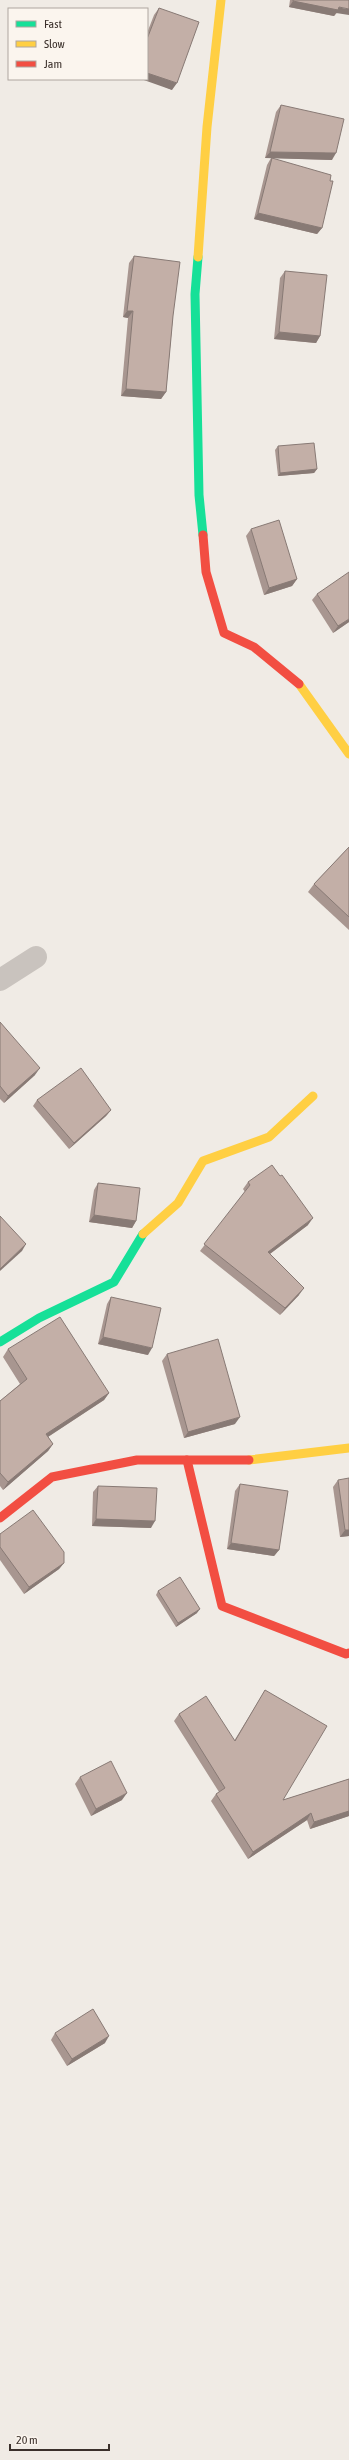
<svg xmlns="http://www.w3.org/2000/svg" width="349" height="2460" viewBox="0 0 349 2460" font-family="'Asap Condensed',sans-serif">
	<rect width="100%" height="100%" fill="#f0ebe5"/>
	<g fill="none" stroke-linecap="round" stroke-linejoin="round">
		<!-- street -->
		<path stroke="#c9c3be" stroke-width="22" d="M0 980 36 957"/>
		<!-- fast -->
		<g stroke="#16e098" stroke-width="9">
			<path d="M198 257 195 294 199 495 203 535"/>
			<path d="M0 1342 39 1318 114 1282 143 1234"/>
		</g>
		<!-- slow -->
		<g stroke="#ffcf43" stroke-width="9">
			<path d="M198 257 207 127 221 0"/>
			<path d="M299 684 349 754"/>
			<path d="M143 1234 178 1203 203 1161 269 1137 313 1096"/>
			<path d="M249 1460 349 1448"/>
		</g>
		<!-- jam -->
		<g stroke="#f24e42" stroke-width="9">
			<path d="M203 535 206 572 224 633 254 647 299 684"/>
			<path d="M187 1460 222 1606 346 1654 349 1653"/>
			<path d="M0 1518 52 1477 137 1460H249"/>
		</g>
	</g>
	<!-- wall -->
	<g fill="#a89690">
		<path d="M290 0H349L334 16 289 7Z"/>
		<path d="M159 8 172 90 147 79V33L154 15Z"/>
		<path d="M281 105 332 160 273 158 322 228 317 234 254 219 267 165 271 158H265L276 112Z"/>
		<path d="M134 256 173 316 166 392 161 399 121 396 128 318 123 317 129 263Z"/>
		<path d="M285 271 320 336 316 343 274 339 280 278Z"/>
		<path d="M278 446 317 469 314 473 278 476 275 450Z"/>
		<path d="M251 529 297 579 292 586 264 595 246 536Z"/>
		<path d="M317 594 349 622 333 633 312 600Z"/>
		<path d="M349 847V930L308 892 314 884Z"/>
		<path d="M0 1022 35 1075 4 1103 0 1099Z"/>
		<path d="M37 1100 111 1110 106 1116 69 1149 33 1106Z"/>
		<path d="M248 1182 308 1225 270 1254 299 1295 280 1315 200 1251 245 1192 243 1189Z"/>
		<path d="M98 1183 136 1221 132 1228 89 1222 94 1190Z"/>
		<path d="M111 1297 148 1355 98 1344 107 1304Z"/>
		<path d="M8 1349 109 1393 104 1400 48 1437 53 1444 48 1451 3 1490 0 1486V1401L20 1384 3 1357Z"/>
		<path d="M167 1354 235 1424 184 1438 162 1361Z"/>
		<path d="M338 1480 349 1536 340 1537 333 1487Z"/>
		<path d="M240 1484 279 1550 274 1556 227 1549 235 1491Z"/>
		<path d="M98 1486 151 1528 92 1526 93 1492Z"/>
		<path d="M0 1534 64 1563 59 1569 24 1594 0 1560Z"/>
		<path d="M158 1591 197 1613 176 1627 156 1595Z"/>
		<path d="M265 1690 283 1800 349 1779V1816L310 1829 307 1820 248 1859 211 1801 216 1794 219 1792 174 1721 179 1714 234 1741 261 1697Z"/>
		<path d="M80 1777 122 1800 91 1816 75 1784Z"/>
		<path d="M55 2033 105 2043 67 2066 51 2040Z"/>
	</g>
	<!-- shaded-wall -->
	<g fill="#887a75">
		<path d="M293 1 349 9V15L336 13 334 16 289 7Z"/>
		<path d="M147 73 177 83 172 90 141 79H147Z"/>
		<path d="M270 152 336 153 332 160 265 158Z"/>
		<path d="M258 213 322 228 317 234 254 219Z"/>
		<path d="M127 311H133L128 318 123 317Z"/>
		<path d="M279 332 320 336 316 343 274 339Z"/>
		<path d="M126 389 166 392 161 399 121 396Z"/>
		<path d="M317 469 314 473 278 476 280 473Z"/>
		<path d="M297 579 292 586 264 595 269 588Z"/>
		<path d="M349 619V622L333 633 338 626Z"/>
		<path d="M40 1068 35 1075 4 1103 8 1096Z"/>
		<path d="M111 1110 106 1116 69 1149 74 1143Z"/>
		<path d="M94 1215 136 1221 132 1228 89 1222Z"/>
		<path d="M313 1218 308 1225 263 1259 268 1252Z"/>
		<path d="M26 1244 22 1251 0 1271V1269Z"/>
		<path d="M304 1288 299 1295 280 1315 285 1308Z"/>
		<path d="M103 1337 152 1348 148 1355 98 1344Z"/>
		<path d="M109 1393 104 1400 40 1442 46 1434Z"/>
		<path d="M240 1417 235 1424 184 1438 188 1432Z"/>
		<path d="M53 1444 48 1451 3 1490 8 1482Z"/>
		<path d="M96 1519 155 1521 151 1528 92 1526Z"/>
		<path d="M345 1530H349V1536L340 1537Z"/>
		<path d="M231 1543 279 1550 274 1556 227 1549Z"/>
		<path d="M64 1563 59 1569 24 1594 29 1587Z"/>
		<path d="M200 1609 197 1613 176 1627 178 1623Z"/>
		<path d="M127 1793 122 1800 91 1816 96 1809Z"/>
		<path d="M349 1811V1816L310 1829 314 1822Z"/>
		<path d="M311 1813 307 1820 248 1859 253 1852Z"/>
		<path d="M109 2036 105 2043 67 2066 72 2059Z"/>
	</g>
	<!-- building -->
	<g fill="#c3afa7" stroke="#887a75">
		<path d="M293 0H349V9L339 7 338 10 293 1Z"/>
		<path d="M159 8 199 22 177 83 147 73V39Z"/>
		<path d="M281 105 344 119 336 153 270 152Z"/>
		<path d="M272 158 331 175 330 181H333L322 228 258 213Z"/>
		<path d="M134 256 180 262 173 316 166 392 126 389 133 311H127Z"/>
		<path d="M285 271 327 275 320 336 279 332Z"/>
		<path d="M314 443 317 469 280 473 278 446Z"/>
		<path d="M279 520 297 579 269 588 251 529Z"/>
		<path d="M349 572V619L338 626 317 594Z"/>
		<path d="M349 847V917L314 884Z"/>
		<path d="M0 1022 40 1068 8 1096 0 1086Z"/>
		<path d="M81 1068 111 1110 74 1143 37 1100Z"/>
		<path d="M272 1165 280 1176 282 1175 313 1218 268 1252 304 1288 285 1308 204 1244 250 1185 248 1182Z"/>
		<path d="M98 1183 140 1188 136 1221 94 1215Z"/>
		<path d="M0 1216 26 1244 0 1269Z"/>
		<path d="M111 1297 161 1308 152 1348 103 1337Z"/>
		<path d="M60 1317 109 1393 46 1434 53 1444 8 1482 0 1473V1401L27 1379 8 1349Z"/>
		<path d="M218 1339 240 1417 188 1432 167 1354Z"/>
		<path d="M349 1478V1530H345L338 1480Z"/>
		<path d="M240 1484 288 1491 279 1550 231 1543Z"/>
		<path d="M98 1486 157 1488 155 1521 96 1519Z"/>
		<path d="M33 1510 64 1552V1563L29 1587 0 1547V1534Z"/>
		<path d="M180 1577 200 1609 178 1623 158 1591Z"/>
		<path d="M265 1690 327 1726 283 1800 349 1779V1811L314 1822 311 1813 253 1852 216 1794 225 1788 179 1714 206 1696 235 1741Z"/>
		<path d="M111 1761 127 1793 96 1809 80 1777Z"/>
		<path d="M93 2009 109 2036 72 2059 55 2033Z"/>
	</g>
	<!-- legend -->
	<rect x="8" y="8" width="140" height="72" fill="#fbf5ee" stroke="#aea6a0"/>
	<rect x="16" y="21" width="20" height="6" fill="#16e098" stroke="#aea6a0"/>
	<text x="44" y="28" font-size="12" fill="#3b302b">Fast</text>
	<rect x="16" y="41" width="20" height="6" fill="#ffcf43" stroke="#aea6a0"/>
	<text x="44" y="48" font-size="12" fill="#3b302b">Slow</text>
	<rect x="16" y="61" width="20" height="6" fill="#f24e42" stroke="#aea6a0"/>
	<text x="44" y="68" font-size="12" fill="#3b302b">Jam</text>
	<!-- scale -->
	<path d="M10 2444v6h99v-6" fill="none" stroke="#3b302b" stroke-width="2"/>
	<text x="16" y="2444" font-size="12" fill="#3b302b" stroke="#fbf5ee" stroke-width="3" paint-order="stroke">20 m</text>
</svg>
